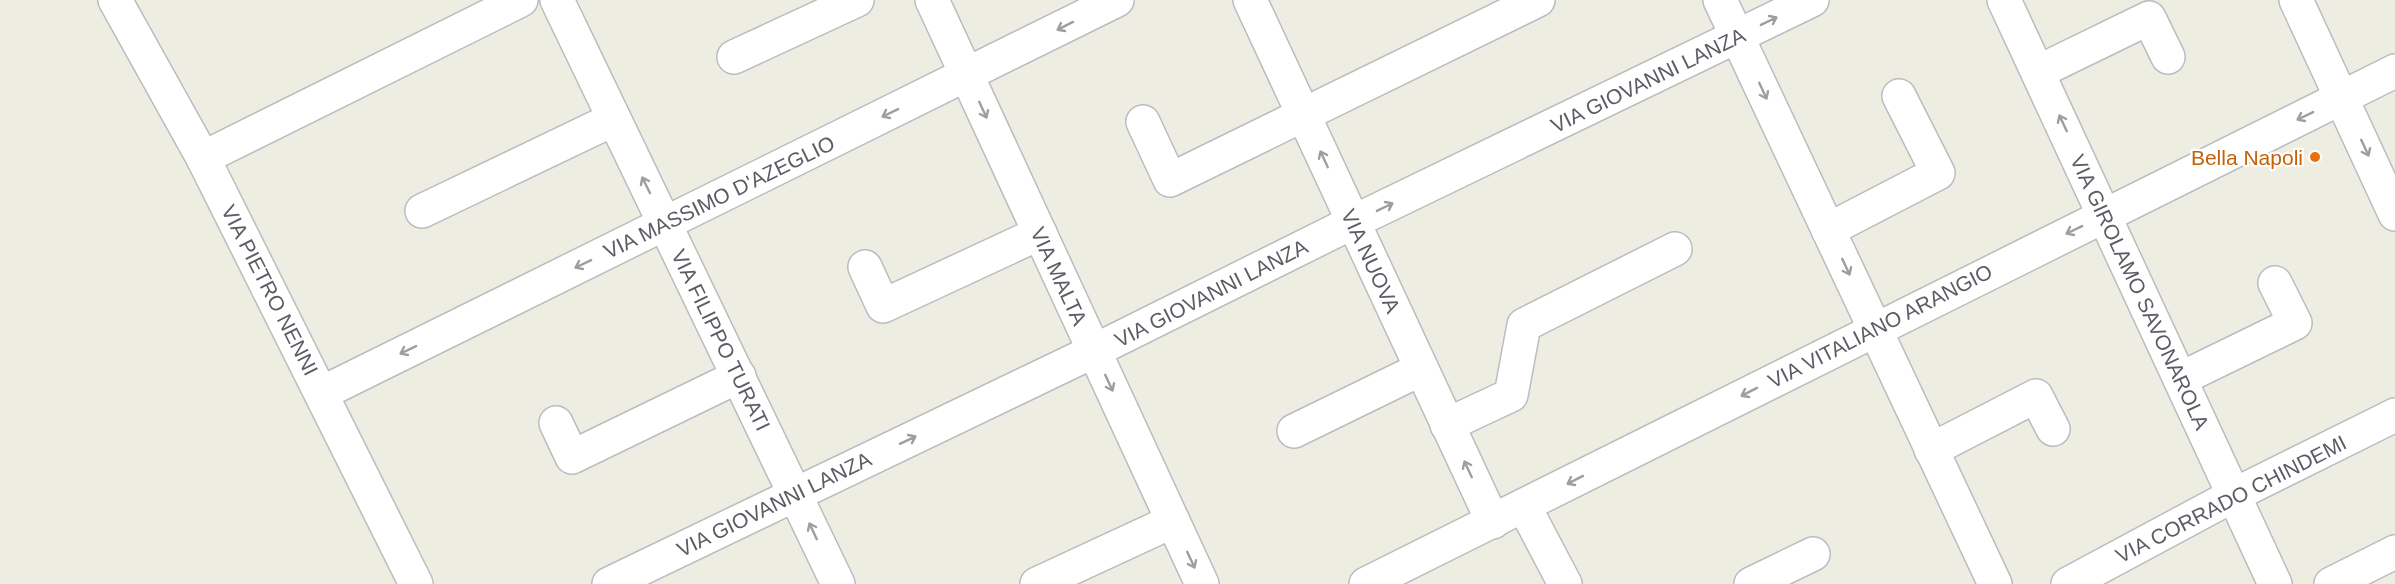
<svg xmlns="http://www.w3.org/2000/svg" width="2395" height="584" viewBox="0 0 2395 584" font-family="Arial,sans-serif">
	<rect width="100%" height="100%" fill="#eeede2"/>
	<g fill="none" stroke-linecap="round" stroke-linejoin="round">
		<defs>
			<g id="minor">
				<path d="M115 0 203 158 416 584"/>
				<path d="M557 0 838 584"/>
				<path d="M932 0 1202 584"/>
				<path d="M1250 0 1493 522"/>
				<path d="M1720 0 1995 584"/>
				<path d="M2004 0 2275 584"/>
				<path d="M2296 0 2395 214"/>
				<path d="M734 57 857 0"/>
				<path d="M2038 72 2149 18 2168 57"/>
				<path d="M1143 122 1170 180 1538 0"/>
				<path d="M203 158 521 0"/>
				<path d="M422 211 614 119"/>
				<path d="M1828 230 1938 173 1899 96"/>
				<path d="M865 267 883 306 1040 233"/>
				<path d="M2180 379 2295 323 2275 283"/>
				<path d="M322 393 1117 0"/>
				<path d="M556 423 572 457 739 376"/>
				<path d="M1447 425 1511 395 1524 325 1675 249"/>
				<path d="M1294 431 1421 369"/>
				<path d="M1931 450 2036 396 2053 429"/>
				<path d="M1524 506 1565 584"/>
				<path d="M609 584 1094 351 1353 222 1812 0"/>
				<path d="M1037 584 1173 521"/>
				<path d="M1366 584 2395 71"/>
				<path d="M1751 584 1813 554"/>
				<path d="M2068 584 2234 495 2395 415"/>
				<path d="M2331 584 2395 552"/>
			</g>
		</defs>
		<!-- minor casing -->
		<use href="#minor" stroke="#babcc2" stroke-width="36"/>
		<!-- minor -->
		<use href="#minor" stroke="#fff" stroke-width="33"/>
	</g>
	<!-- one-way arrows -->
	<defs><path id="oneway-shaft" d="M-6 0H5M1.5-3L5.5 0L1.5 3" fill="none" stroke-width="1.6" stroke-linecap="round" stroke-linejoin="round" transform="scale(1.5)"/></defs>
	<g stroke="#9c9ea2">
		<use href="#oneway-shaft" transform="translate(1769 21) rotate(-26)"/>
		<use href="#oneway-shaft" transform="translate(1065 26) rotate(153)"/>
		<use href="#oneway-shaft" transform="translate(1763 91) rotate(65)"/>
		<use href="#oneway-shaft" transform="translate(983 110) rotate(65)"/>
		<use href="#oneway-shaft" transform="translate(890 113) rotate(154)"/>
		<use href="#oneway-shaft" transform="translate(2305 116) rotate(154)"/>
		<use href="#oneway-shaft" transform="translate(2063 123) rotate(-115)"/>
		<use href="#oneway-shaft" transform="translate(2365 148) rotate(65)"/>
		<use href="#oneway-shaft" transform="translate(1324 159) rotate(-115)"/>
		<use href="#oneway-shaft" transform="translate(646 185) rotate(-116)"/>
		<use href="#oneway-shaft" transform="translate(1385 207) rotate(-26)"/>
		<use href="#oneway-shaft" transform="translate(2074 230) rotate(154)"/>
		<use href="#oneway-shaft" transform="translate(583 264) rotate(154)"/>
		<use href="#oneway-shaft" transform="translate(1846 267) rotate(65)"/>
		<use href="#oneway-shaft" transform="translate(408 350) rotate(154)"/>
		<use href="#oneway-shaft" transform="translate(1109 383) rotate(65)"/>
		<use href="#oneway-shaft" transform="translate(1749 392) rotate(153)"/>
		<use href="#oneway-shaft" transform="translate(908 440) rotate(-25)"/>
		<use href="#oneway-shaft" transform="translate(1468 469) rotate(-115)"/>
		<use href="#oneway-shaft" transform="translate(1575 480) rotate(153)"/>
		<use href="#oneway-shaft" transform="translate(813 531) rotate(-115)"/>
		<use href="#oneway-shaft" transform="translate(1191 560) rotate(65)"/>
	</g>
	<!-- markers -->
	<circle fill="#e8710a" stroke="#fff" stroke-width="2" cx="2315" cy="157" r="6"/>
	<g text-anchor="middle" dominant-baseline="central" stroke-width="4.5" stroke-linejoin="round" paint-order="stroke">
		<!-- street labels -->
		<g font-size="21" fill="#5a5e64" stroke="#fff">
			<text transform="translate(1648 80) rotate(-26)">VIA GIOVANNI LANZA</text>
			<text transform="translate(719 197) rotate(-26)">VIA MASSIMO D'AZEGLIO</text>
			<text transform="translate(1371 261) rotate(65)">VIA NUOVA</text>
			<text transform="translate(1059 276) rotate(65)">VIA MALTA</text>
			<text transform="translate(270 290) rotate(63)">VIA PIETRO NENNI</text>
			<text transform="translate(2140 292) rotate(65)">VIA GIROLAMO SAVONAROLA</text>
			<text transform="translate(1211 293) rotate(-27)">VIA GIOVANNI LANZA</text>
			<text transform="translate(1880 326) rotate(-27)">VIA VITALIANO ARANGIO</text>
			<text transform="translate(721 340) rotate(64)">VIA FILIPPO TURATI</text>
			<text transform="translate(2231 499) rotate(-27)">VIA CORRADO CHINDEMI</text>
			<text transform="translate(774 504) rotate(-26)">VIA GIOVANNI LANZA</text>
		</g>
		<!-- food labels -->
		<g font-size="21" fill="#c56008" stroke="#fff" text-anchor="end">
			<text x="2303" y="157">Bella Napoli</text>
		</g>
	</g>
</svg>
